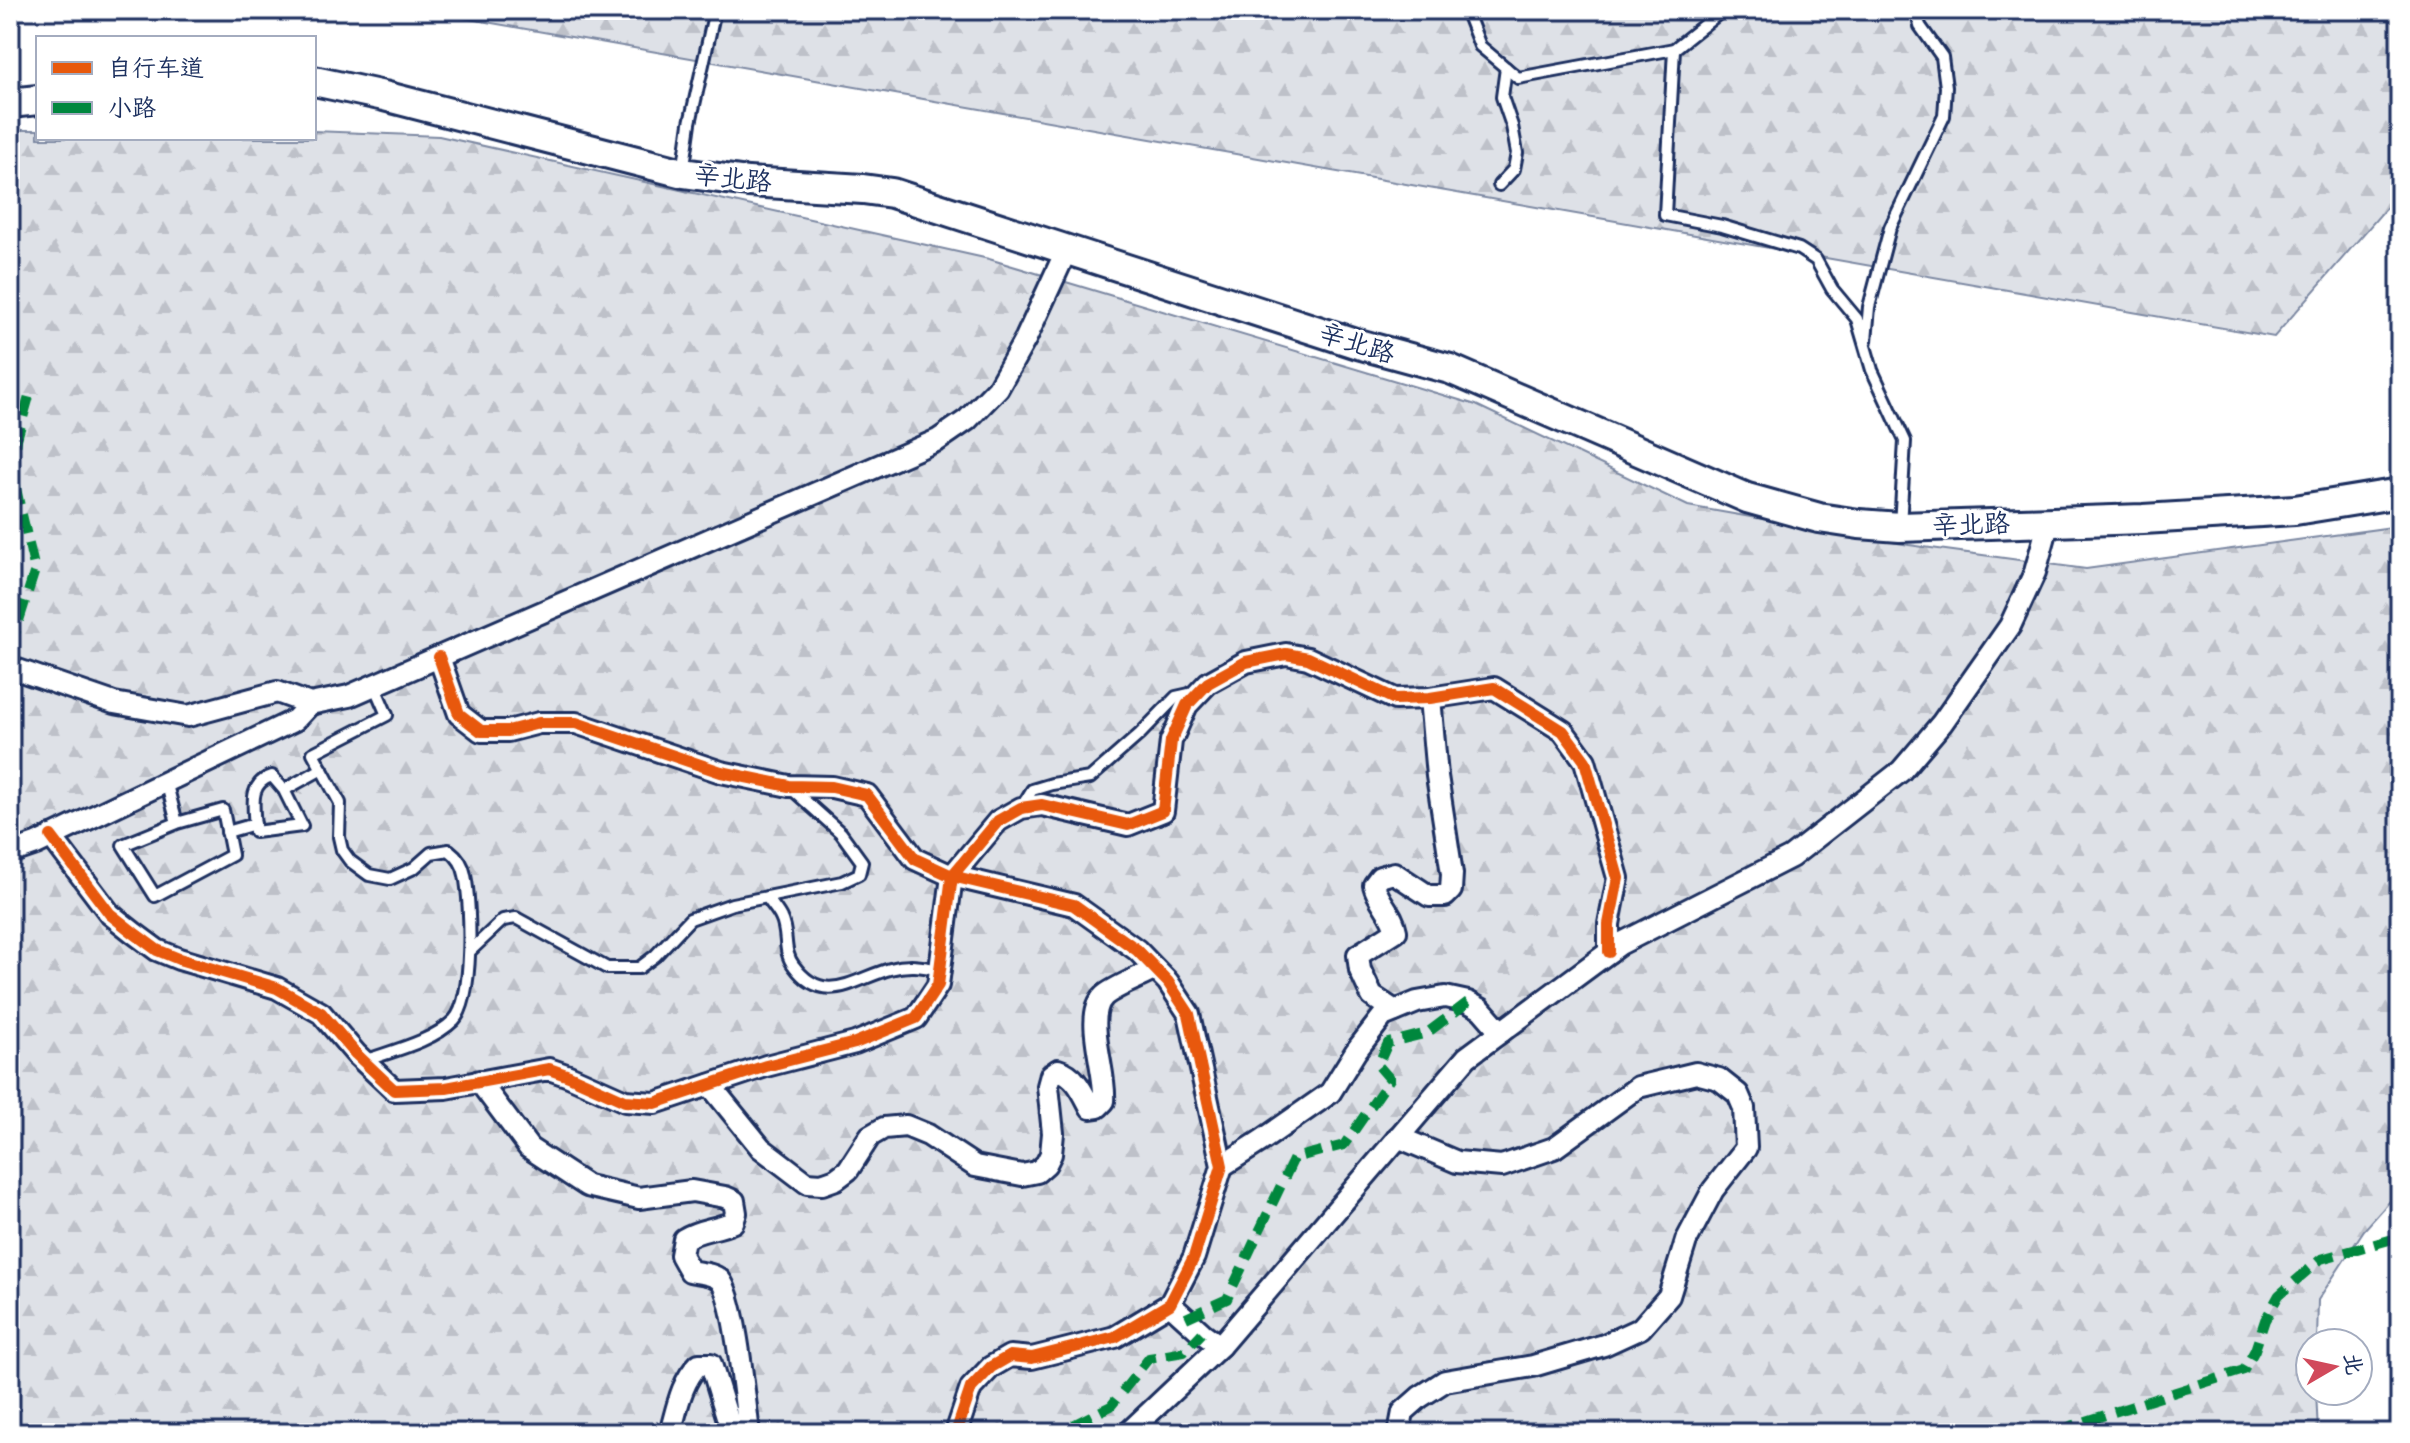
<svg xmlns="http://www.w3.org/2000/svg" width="2410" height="1443" viewBox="0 0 2410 1443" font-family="Sriracha,'LXGW WenKai TC',sans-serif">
	<defs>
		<pattern id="forest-firs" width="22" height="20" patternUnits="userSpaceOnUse" patternTransform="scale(2)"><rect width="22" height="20" fill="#dee1e7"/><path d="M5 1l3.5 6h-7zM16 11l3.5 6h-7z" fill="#bec1c9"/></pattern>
	</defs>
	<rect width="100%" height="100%" fill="#fff"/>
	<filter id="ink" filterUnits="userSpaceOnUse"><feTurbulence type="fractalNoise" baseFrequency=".0125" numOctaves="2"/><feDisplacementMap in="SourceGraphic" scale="16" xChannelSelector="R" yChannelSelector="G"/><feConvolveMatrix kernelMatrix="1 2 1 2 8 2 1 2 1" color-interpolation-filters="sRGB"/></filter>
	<g filter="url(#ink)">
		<!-- forest -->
		<g fill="url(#forest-firs)" stroke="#7c88a2" stroke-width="2">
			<path d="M418 10H2400V192L2274 337Z"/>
			<path d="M10 130H38V138H314V131L439 136 989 259 1476 405 1688 506 1909 545 2086 569 2400 526V1190L2364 1230 2318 1300 2317 1343H2310V1391H2316L2318 1433H10Z"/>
		</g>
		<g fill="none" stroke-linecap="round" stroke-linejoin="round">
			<defs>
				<g id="service">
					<path d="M1466 10 1480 46 1518 78 1674 49 1723 10"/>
					<path d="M1674 49 1665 215 1722 226 1799 249 1816 260 1832 289 1857 319 1872 370 1905 441 1900 526"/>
					<path d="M683 173 690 123 715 10"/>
					<path d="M1499 185 1514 169 1517 153 1512 126 1502 97 1506 68"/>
					<path d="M1866 341 1869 307 1890 228 1944 116 1946 87 1942 57 1920 26 1916 10"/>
					<path d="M166 781 177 823 223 810 232 855 155 896 123 845 177 823"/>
					<path d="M284 790 272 776C246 784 255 809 255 832L302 826 284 790 322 769"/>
					<path d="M1021 808 1032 790 1052 784 1090 778 1140 734 1176 697 1194 693"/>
					<path d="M227 832 255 824"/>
					<path d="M767 897C771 904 778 911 781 918 789 934 782 951 794 966 824 1007 854 979 890 969 908 964 922 966 940 970"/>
					<path d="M470 951 503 920 516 918 607 968H639L655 956 690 919 732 904 842 882 859 874 862 862 841 833 793 790"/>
					<path d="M364 1061C392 1051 432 1042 454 1020 474 999 471 904 465 875 463 864 457 856 449 850L431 853 414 868 390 879 369 875 350 861 342 850 339 837 340 803 313 753 387 715 374 685"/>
				</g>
				<g id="minor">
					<path d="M439 657 459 714 481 731H508L539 723H576L721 772 789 786 832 787 867 795 915 859 952 876 1074 905 1137 950 1168 982 1189 1014 1222 1166 1194 1257 1170 1304 1115 1337 1032 1358 1010 1356 991 1367 971 1388 956 1433"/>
					<path d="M10 669 18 670 114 703 188 716 277 692 310 704 349 696 938 440 967 420 998 388 1026 338 1067 249"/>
					<path d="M51 836 110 914 134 933 157 950 179 959 277 988 321 1013 356 1054 394 1090 446 1088 549 1069 569 1076 625 1101 655 1103 766 1066 855 1043 916 1018 938 985 952 876 998 821 1021 808 1042 805 1128 825 1163 811 1171 741 1187 705 1208 683 1246 662 1286 654 1308 658 1395 699 1430 698 1494 688 1563 731 1585 761 1618 878 1609 924V952"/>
					<path d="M10 853 36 844 295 720 310 704"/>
					<path d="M1395 1011 1372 996 1360 970 1358 955 1396 931C1392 911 1379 904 1374 885L1380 877 1394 873 1429 896H1445L1451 890 1452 874 1437 776 1430 698"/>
					<path d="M479 1081 529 1148 587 1186 639 1198 692 1191 725 1197 734 1201 736 1213 733 1222C715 1230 700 1229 684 1239L681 1255 690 1271C699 1273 713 1273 720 1280 736 1299 745 1403 749 1433"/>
					<path d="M710 1085 761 1148 807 1183 822 1184 836 1179 848 1170 870 1136 884 1128 906 1126 928 1135 975 1166 1022 1175 1037 1172 1046 1164 1051 1154 1053 1133 1048 1086 1051 1075 1058 1070C1076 1075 1083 1093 1091 1108L1098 1107 1104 1101C1107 1073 1083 1016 1104 996 1114 987 1143 976 1155 969"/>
					<path d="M1398 1137 1457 1162 1502 1166 1554 1148 1638 1087 1696 1073 1719 1079 1738 1094 1744 1108 1746 1148 1713 1190 1686 1241 1669 1296 1641 1328 1604 1345 1533 1366 1445 1381 1420 1397 1403 1412 1399 1433"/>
					<path d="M1222 1166 1261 1141 1330 1093 1356 1051 1383 1016 1417 1002 1445 997 1468 1002 1481 1009 1501 1032"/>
					<path d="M1170 1304 1202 1333 1220 1346"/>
					<path d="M670 1433C677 1409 681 1382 699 1364H711L729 1423 735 1433"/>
					<path d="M1128 1433 1220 1346 1467 1057 1620 944 1791 857 1901 771 1942 723 2010 626 2035 572 2049 521"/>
				</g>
				<g id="secondary">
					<path d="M314 81 384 96 683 173 748 182 863 189 892 193 1358 344 1450 369 1747 498 1819 518 1859 524 1900 527 2143 519 2295 510 2400 493"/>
					<path d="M10 103 38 100"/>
				</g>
			</defs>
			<!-- service casing -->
			<use href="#service" stroke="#1b2f5e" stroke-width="16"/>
			<!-- minor casing -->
			<use href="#minor" stroke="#1b2f5e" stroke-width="26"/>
			<!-- secondary casing -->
			<use href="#secondary" stroke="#1b2f5e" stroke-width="34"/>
			<!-- service -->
			<use href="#service" stroke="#fff" stroke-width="10"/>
			<!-- minor -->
			<use href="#minor" stroke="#fff" stroke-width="20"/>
			<!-- secondary -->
			<use href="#secondary" stroke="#fff" stroke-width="28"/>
			<!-- quiet -->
			<g stroke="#00873e" stroke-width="10" stroke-dasharray="20 10" stroke-linecap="butt">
				<path d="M10 649 35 570 13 476 17 439 30 393"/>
				<path d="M1186 1318 1227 1299 1294 1158 1344 1145 1390 1079 1378 1065 1388 1043 1427 1033 1468 1002"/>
				<path d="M1045 1433 1065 1429 1111 1406 1149 1358 1184 1352 1202 1333"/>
				<path d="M2058 1433 2071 1426 2244 1370 2255 1350 2265 1320 2279 1295 2321 1259 2393 1239 2400 1232"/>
			</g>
			<defs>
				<g id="cycleway">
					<path d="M439 657 459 714 481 731H508L539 723H576L721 772 789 786 832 787 867 795 915 859 952 876 1074 905 1137 950 1168 982 1189 1014 1222 1166 1194 1257 1170 1304 1115 1337 1032 1358 1010 1356 991 1367 971 1388 956 1433"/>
					<path d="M51 836 110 914 134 933 157 950 179 959 277 988 321 1013 356 1054 394 1090 446 1088 549 1069 569 1076 625 1101 655 1103 766 1066 855 1043 916 1018 938 985 952 876 998 821 1021 808 1042 805 1128 825 1163 811 1171 741 1187 705 1208 683 1246 662 1286 654 1308 658 1395 699 1430 698 1494 688 1563 731 1585 761 1618 878 1609 924V952"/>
				</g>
			</defs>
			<!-- cycleway casing -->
			<use href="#cycleway" stroke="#fff" stroke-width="17"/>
			<!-- cycleway -->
			<use href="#cycleway" stroke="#e8590c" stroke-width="12"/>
		</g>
	</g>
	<g text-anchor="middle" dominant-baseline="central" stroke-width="6" stroke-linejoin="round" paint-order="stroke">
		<!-- street labels -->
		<g font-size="26" fill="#1b2f5e" stroke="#fff">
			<text transform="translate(733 178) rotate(6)">辛北路</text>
			<text transform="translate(1357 343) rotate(17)">辛北路</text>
			<text transform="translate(1971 524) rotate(-2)">辛北路</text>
		</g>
	</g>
	<!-- margin -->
	<rect width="2410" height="1443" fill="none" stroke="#fff" stroke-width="40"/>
	<rect x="20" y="20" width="2370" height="1403" fill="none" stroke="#1b2f5e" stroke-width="3" filter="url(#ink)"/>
	<!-- legend -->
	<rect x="36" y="36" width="280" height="104" fill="#ffffff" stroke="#a4acbf" stroke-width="2"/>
	<rect x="52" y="62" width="40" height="12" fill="#e8590c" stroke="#a4acbf" stroke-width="2"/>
	<text x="108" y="76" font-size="24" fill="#1b2f5e">自行车道</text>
	<rect x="52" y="102" width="40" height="12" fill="#00873e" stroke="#a4acbf" stroke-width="2"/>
	<text x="108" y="116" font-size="24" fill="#1b2f5e">小路</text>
	<!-- north arrow -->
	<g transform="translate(2334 1367) rotate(81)"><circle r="38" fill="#ffffff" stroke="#a4acbf" stroke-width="2"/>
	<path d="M0-6L14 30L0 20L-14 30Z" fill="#d1495b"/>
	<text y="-12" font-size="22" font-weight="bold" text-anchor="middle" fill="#1b2f5e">北</text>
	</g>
</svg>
